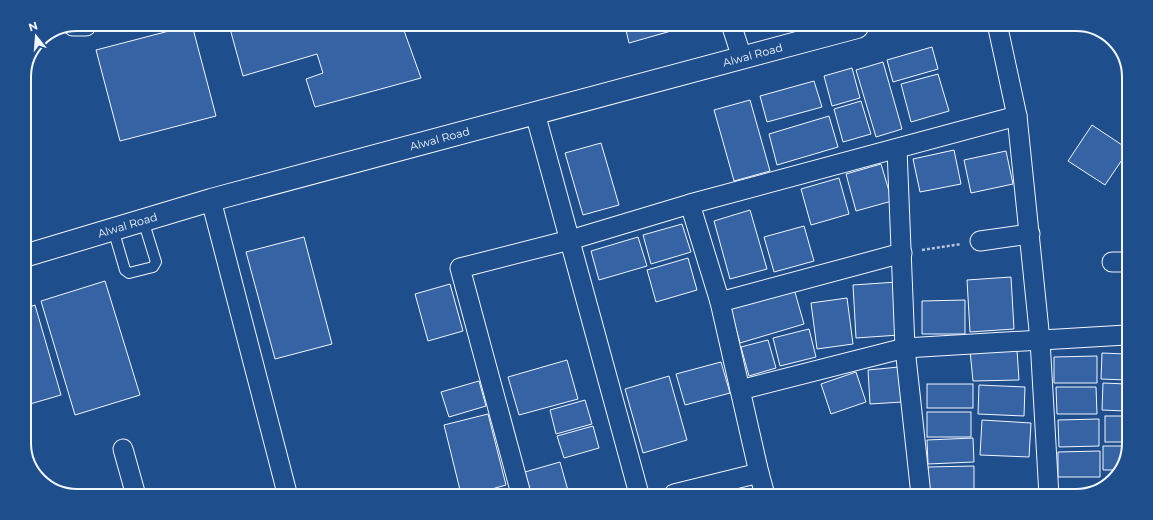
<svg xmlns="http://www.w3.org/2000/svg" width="1153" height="520" viewBox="0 0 1153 520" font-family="Montserrat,sans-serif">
	<rect width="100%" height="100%" fill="#1f4e8c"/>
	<!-- building -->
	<g fill="#3563a3" stroke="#f2f6ff">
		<path d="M192 25 216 116 120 141 96 50Z"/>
		<path d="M229 25H402L421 78 315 107 306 79 323 73 317 54 243 76Z"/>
		<path d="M625 26H670L671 31 629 43Z"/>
		<path d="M932 47 938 69 893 82 887 60Z"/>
		<path d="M883 62 902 129 876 137 856 70Z"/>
		<path d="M852 68 860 98 832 106 824 76Z"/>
		<path d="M938 74 949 111 911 122 901 84Z"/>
		<path d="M814 81 822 107 767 122 760 96Z"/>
		<path d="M750 100 770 171 734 181 714 110Z"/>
		<path d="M861 101 871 134 843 142 834 109Z"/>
		<path d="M829 116 838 147 777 165 769 134Z"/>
		<path d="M1092 125 1128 149V151L1105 185 1068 161Z"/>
		<path d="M601 143 619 205 583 215 565 153Z"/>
		<path d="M954 150 961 184 920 192 913 159Z"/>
		<path d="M1006 151 1013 184 971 193 964 160Z"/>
		<path d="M881 164 892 201 856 211 846 174Z"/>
		<path d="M839 178 849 214 811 225 801 189Z"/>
		<path d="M750 210 767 269 730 279 714 221Z"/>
		<path d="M682 224 691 252 651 264 643 235Z"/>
		<path d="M804 226 814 261 774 272 764 237Z"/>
		<path d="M304 237 332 344 275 359 246 252Z"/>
		<path d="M638 237 647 266 599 280 591 251Z"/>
		<path d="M688 258 697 290 656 302 647 270Z"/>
		<path d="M1011 277 1014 329 970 332 967 280Z"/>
		<path d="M105 281 140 395 75 415 41 301Z"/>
		<path d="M897 282 899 335 856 338 853 285Z"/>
		<path d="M450 284 463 331 428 341 415 294Z"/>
		<path d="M794 289 804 324 740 343 730 307Z"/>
		<path d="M847 298 853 344 817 349 811 303Z"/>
		<path d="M965 300V334H922V301Z"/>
		<path d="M35 305 61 395 30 404 27 398H24V309Z"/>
		<path d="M809 329 816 357 780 366 773 338Z"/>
		<path d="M768 340 776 368 749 376 741 347Z"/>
		<path d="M1017 350 1019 380 973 381 970 351Z"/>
		<path d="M1102 353 1126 354V380L1101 379Z"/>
		<path d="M1097 356V383H1054V357Z"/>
		<path d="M567 360 578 399 519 415 508 377Z"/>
		<path d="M721 362 730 393 685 405 676 374Z"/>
		<path d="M899 367 902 402 870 404 868 370Z"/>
		<path d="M856 372 866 402 831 414 821 384Z"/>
		<path d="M669 376 687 440 643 453 625 389Z"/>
		<path d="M479 381 486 406 449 417 441 392Z"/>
		<path d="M1103 383 1126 384 1125 411 1102 410Z"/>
		<rect x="927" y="384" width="46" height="24"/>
		<path d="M979 385 1025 387 1024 416 978 414Z"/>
		<path d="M1056 387H1096L1097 414H1057Z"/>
		<path d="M585 400 592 424 556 434 550 410Z"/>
		<rect x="927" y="412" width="44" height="25"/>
		<path d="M488 414 506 485 474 494H461L444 425Z"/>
		<rect x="1105" y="416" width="20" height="26"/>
		<path d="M1099 419V446L1059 447 1058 420Z"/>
		<path d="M982 420 1031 423 1029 457 980 455Z"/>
		<path d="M593 426 599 448 564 458 557 436Z"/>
		<path d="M973 438 974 462 928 464 927 440Z"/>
		<path d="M1103 446H1125V464L1119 470H1103Z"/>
		<path d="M1100 451V477H1058V452Z"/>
		<path d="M560 462 569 494H531L525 472Z"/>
		<path d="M974 466V492L929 493 928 467Z"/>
	</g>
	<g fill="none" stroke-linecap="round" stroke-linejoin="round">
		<defs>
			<path id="lane" d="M113 229 125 270 129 273 153 267 156 262 143 220"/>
			<g id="street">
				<path d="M73 26H86V24"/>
				<path d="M732 27 742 58"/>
				<path d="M998 28 1017 116 1040 340 1049 496"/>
				<path d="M535 113 639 494"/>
				<path d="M897 149 905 348 921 495"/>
				<path d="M211 200 287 493"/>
				<path d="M690 204 720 302 759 473 765 495"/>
				<path d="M980 241 1030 234"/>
				<path d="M1112 262H1127"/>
				<path d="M720 302 902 253"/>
				<path d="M740 390 905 348 1126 335"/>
				<path d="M123 449 135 492"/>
				<path d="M521 494 460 268 570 240 690 204 1017 116"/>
				<path d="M674 494 759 473"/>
			</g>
			<g id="secondary">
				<path id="s1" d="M24 256 211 200 857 27"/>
			</g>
		</defs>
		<!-- lane casing -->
		<use href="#lane" stroke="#f2f6ff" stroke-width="12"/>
		<!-- street casing -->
		<use href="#street" stroke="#f2f6ff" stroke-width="21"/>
		<!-- secondary casing -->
		<use href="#secondary" stroke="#f2f6ff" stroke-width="24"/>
		<!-- path -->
		<path stroke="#b3c4dc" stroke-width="2.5" stroke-dasharray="3 2" stroke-linecap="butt" d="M922 250 961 244"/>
		<!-- lane -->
		<use href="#lane" stroke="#1f4e8c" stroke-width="10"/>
		<!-- street -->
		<use href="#street" stroke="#1f4e8c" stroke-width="19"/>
		<!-- secondary -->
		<use href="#secondary" stroke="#1f4e8c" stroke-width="22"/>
	</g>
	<g text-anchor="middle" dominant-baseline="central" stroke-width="3" stroke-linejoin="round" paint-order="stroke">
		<!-- street labels -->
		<g font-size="11" fill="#f2f6ff" stroke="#1f4e8c">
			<text stroke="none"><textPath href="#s1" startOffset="756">Alwal Road</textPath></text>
			<text stroke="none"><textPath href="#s1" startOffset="432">Alwal Road</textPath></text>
			<text stroke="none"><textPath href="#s1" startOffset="108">Alwal Road</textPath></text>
		</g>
	</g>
	<!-- crop -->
	<path d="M0 0H1153V520H0ZM77 31H1076A46 46 0 0 1 1122 77V443A46 46 0 0 1 1076 489H77A46 46 0 0 1 31 443V77A46 46 0 0 1 77 31Z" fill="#1f4e8c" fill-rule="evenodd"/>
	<path fill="none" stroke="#f2f6ff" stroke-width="2" d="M77 31H1076A46 46 0 0 1 1122 77V443A46 46 0 0 1 1076 489H77A46 46 0 0 1 31 443V77A46 46 0 0 1 77 31Z"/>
	<!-- north arrow -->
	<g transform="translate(36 36) rotate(343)" stroke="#1f4e8c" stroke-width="3" paint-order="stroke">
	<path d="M0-3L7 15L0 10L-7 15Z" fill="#f2f6ff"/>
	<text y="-6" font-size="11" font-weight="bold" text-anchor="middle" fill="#f2f6ff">N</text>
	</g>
</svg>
